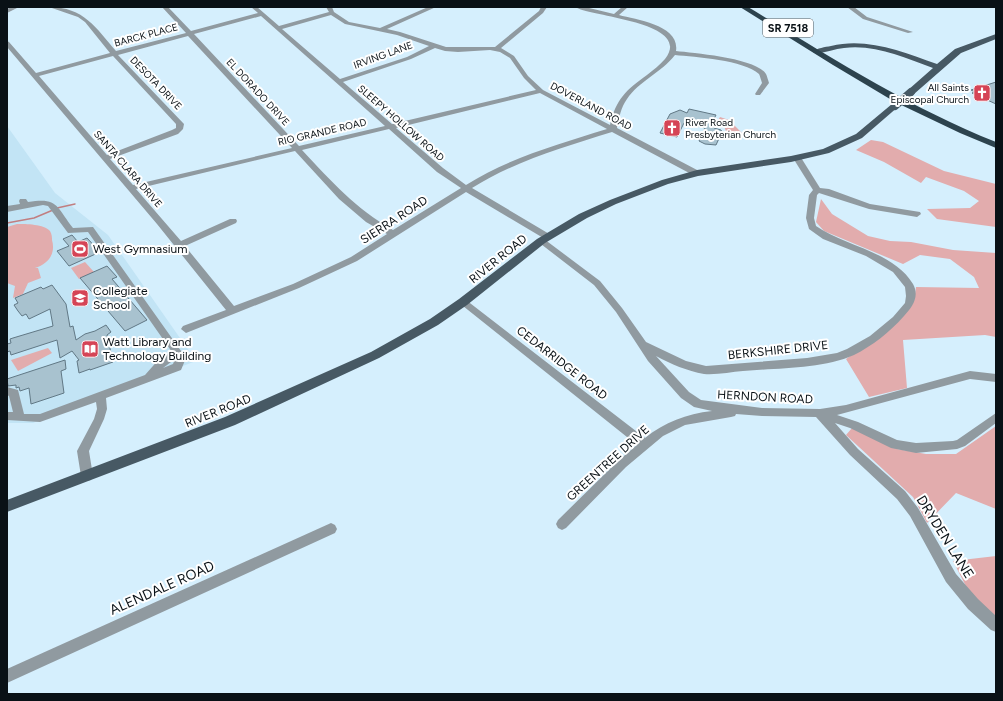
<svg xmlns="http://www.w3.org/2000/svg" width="1003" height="701" viewBox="0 0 1003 701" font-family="Figtree,sans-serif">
	<rect width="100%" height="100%" fill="#d5effd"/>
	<!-- built -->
	<path fill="#c2e4f5" d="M7 126 55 193 108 235 196 361 33 423H7Z"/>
	<!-- green -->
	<g fill="#e2acad">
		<path d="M720 117 729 120 742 133 729 138 723 124 717 122Z"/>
		<path d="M871 140 883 142 944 171 996 184V227L937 219 927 209 970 208 979 201 964 191 926 177 921 183 884 162 856 150Z"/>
		<path d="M821 199 832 214 868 236 890 241 911 242 953 250 996 253V337L985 335 903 340 907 388 869 397 846 359 899 321 914 301 916 287 979 288 974 277 950 259 920 255 903 264 824 231 816 222Z"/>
		<path d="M17 224C26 224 44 224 50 231 52 234 52 238 52 240 56 254 48 264 35 268H38L41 278 28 283 23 294 13 298 15 286 7 283V227Z"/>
		<path d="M85 262 94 272 79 279 71 268Z"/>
		<path d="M48 348 52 353 18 371 11 360Z"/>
		<path d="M996 426V509L956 493 927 523 913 497 846 435 852 428 897 449 926 454H956Z"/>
		<path d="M996 556V617L972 598 953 561Z"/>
	</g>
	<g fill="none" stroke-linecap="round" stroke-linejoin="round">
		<!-- stream -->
		<g stroke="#c17e80" stroke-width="1.5">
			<path d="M57 208 75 204"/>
			<path d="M7 223 34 218 53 210"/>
		</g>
	</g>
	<!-- building -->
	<g fill="#a8c2cf" stroke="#617885">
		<path d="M996 82V104L972 93 975 92 971 90Z"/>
		<path d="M689 109 716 115 711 125 716 126 714 128 721 130 722 132 716 145 705 144 699 141 705 128 684 123 677 137 660 133 670 114 680 110 687 113Z"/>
		<path d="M72 235 78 242 87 238 100 252 69 266 57 251 69 246 63 239Z"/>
		<path d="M107 266 117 277 112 279 147 320 125 331 80 278Z"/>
		<path d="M52 285 66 304 70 327 73 326 76 340 85 334 95 331 106 325 111 332 107 335 113 362 90 370V369L79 373 77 361 79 360 72 351 60 358 57 340 14 354 11 355 10 351 7 352V344L11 343 10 339 13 338 53 326 50 309 29 319 26 314 22 316 18 311 14 305 18 303 15 298 41 287 43 289Z"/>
		<path d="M65 360 66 369 61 371 64 393 31 404 29 388 20 391 19 387 16 388V385L8 386 7 379Z"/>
	</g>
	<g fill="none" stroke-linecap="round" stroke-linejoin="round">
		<!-- minor -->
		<g fill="#909aa0" fill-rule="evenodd">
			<path d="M11 7H19L7 13V9Z"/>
			<path d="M49 7C84 7 96 28 116 51L186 33 162 7H168L191 31 258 13 251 7H257L279 26 329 12 326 7H332L334 12 349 22 380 28 428 7H436L387 29 400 32 446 47H495L539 11 541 7H547L543 13 501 48 514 56 528 76 543 90 610 125C616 99 626 90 647 75 653 70 660 65 665 59 694 22 591 17 575 7H585L614 14 622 7H628L619 15C637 20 680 25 676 51 694 53 756 58 766 74 767 76 768 80 769 83L760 95H756L755 94 762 83C761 80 760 76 759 74 744 60 695 57 675 55 661 73 639 81 627 99 621 107 619 118 617 128L699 171V175H693L612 132C564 147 515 161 472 188L551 235 552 237 551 239H545L466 192 357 261 299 288 186 333 181 329 183 326 226 310 157 224 7 47V41L9 42 36 73 110 53 85 22 78 17ZM331 15 345 24 397 35 429 46 407 57 340 79 282 29ZM261 16 385 126 299 146 194 34ZM188 36 292 148 133 185 110 159 178 134 183 129 184 124 118 55ZM435 48 445 51 458 52 490 50 500 52 510 58 524 78 536 90 392 124 343 82 411 59ZM113 56 176 124V128L172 130 107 155 39 76ZM540 93 607 129C559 144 509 158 466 185L443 168 396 128ZM389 129 437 172 461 188 393 230C355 208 332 182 302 150ZM295 151 339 199 366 222 387 234 351 257 293 284 234 306 185 246 236 223 237 221 236 219H230L181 241 136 189Z"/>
			<path d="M847 7H854L867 17 913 32 908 33 863 19Z"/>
			<path d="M794 156H800L820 188 829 189 870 204 920 212 921 214 917 217 869 209 819 193 817 195 814 218 816 226C846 247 893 251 913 284 920 297 912 307 904 316 890 332 872 346 854 355 822 369 778 368 743 371 731 372 717 375 704 374 687 371 671 364 656 356L689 392 701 400 762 408 820 409 846 405 970 371 996 374V382L970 379 837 415 858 422 897 440 916 443 953 441 957 440 996 413V423L965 446 957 449 916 453 891 448 850 428 835 423 858 449 905 491 918 508 956 574 978 599 996 616V632L991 630 968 609 946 582 910 516 897 499 850 455 816 417 762 416 736 414 735 416 731 417 685 425 663 436 626 467 566 528 562 530 558 528 556 524 558 520 618 461 637 445 458 302 463 299 466 300 645 438C665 422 686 414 712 411L694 407 681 398 648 361 616 312 594 285 537 241 541 238 544 239 600 281 622 308 646 342 686 361 706 366 807 358 837 353 847 349 870 336 893 317 905 303 906 296 905 287 893 272 866 256 823 239 809 229 806 218 809 195 813 190 793 158Z"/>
			<path d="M20 199H26L28 202C58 197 56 206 73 228L93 227 186 358 181 370 106 398 107 409 104 419 89 451 93 476 91 480 87 481 83 480 81 476 77 451 94 419 97 409 96 402 40 422 7 420V412H13L9 396 7 395V387L18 390 24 414H40L145 375 160 358 172 352 88 232 68 233 48 206 43 205 7 212V206L20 204 19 201ZM175 359 173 364 163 368Z"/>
			<path d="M331 523 335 525 337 529 335 533 7 683V669Z"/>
		</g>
		<!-- major -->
		<g fill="#475964" fill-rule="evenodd">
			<path d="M996 34V39L961 53 914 94H911L907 92 908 90 933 68C905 58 875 44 844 48 835 49 826 52 817 54L813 52C817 48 825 47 831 46 867 37 903 52 937 64L955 49Z"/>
			<path d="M892 104H895L899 106 862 138 829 153 791 162 698 176 668 184 616 204 587 218 545 243 467 305 438 325 379 358 235 425 7 512V500L225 417 371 352 430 319 459 299 537 239 579 214 610 200 662 180 697 170 791 156 823 149 856 134Z"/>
		</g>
		<!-- highway -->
		<path fill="#2d434e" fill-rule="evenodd" d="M740 7H748C829 56 908 107 996 142V148L960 133 895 102 833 65Z"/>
		<!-- major-bridge -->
		<path stroke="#475964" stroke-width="8" d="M895 106 911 92"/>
	</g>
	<!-- icons -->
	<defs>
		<symbol id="church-square" viewBox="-11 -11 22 22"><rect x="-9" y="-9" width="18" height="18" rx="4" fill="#d54456" stroke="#fff"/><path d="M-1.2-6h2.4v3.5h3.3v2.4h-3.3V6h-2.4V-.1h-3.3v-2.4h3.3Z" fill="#fff"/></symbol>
		<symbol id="stadium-square" viewBox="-11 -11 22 22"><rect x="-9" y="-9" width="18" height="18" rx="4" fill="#d54456" stroke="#fff"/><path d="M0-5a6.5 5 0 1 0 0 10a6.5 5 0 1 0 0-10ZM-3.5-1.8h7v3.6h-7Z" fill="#fff"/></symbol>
		<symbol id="school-square" viewBox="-11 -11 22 22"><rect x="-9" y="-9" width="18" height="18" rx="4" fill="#d54456" stroke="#fff"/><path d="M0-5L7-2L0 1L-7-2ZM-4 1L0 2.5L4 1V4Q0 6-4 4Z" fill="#fff"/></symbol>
		<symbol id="library-square" viewBox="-11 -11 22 22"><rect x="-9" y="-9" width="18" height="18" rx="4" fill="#d54456" stroke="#fff"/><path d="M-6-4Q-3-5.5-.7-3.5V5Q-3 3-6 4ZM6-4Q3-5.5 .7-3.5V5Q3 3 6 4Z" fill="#fff"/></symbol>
	</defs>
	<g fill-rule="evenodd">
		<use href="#church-square" x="972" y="83" width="20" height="20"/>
		<use href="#church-square" x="662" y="118" width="20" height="20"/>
		<use href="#stadium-square" x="70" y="239" width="20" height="20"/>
		<use href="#school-square" x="70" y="288" width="20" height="20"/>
		<use href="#library-square" x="80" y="339" width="20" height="20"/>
	</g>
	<g text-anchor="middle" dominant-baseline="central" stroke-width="4" stroke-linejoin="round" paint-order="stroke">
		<!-- far-street labels -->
		<g font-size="10" fill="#091116" stroke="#fff">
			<text transform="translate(146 35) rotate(-15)">BARCK PLACE</text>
			<text transform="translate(383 55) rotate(-20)">IRVING LANE</text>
			<text transform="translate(156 83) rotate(46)">DESOTA DRIVE</text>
			<text transform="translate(258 92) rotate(47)">EL DORADO DRIVE</text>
			<text transform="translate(591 106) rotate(28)">DOVERLAND ROAD</text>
			<text transform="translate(401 123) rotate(41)">SLEEPY HOLLOW ROAD</text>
			<text transform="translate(322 132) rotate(-13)">RIO GRANDE ROAD</text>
			<text transform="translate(128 169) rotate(49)">SANTA CLARA DRIVE</text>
		</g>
		<!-- far-poi labels -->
		<g font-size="10" fill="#091116" stroke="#fff" text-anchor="end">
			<text x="969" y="87">All Saints<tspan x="969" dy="12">Episcopal Church</tspan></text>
			<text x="685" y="122" text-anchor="start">River Road<tspan x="685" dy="12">Presbyterian Church</tspan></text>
		</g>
		<!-- shield labels -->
		<rect fill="#fff" stroke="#53585c" stroke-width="1" x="763" y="19" width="50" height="18" rx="3"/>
		<g font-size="11" font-weight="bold" fill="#091116">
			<text x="788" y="28">SR 7518</text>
		</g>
		<!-- street labels -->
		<g font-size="12" fill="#091116" stroke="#fff">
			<text transform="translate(394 220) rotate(-33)">SIERRA ROAD</text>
			<text transform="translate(498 259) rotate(-39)">RIVER ROAD</text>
			<text transform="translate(778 350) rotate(-6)">BERKSHIRE DRIVE</text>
			<text transform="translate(562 363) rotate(38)">CEDARRIDGE ROAD</text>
			<text transform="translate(765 397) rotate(3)">HERNDON ROAD</text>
			<text transform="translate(218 411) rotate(-22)">RIVER ROAD</text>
			<text transform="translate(608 463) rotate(-42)">GREENTREE DRIVE</text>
		</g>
		<!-- poi labels -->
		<g font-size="12" fill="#091116" stroke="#fff" text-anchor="start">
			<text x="93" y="249">West Gymnasium</text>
			<text x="93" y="291">Collegiate<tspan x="93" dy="14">School</tspan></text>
			<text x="103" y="342">Watt Library and<tspan x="103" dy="14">Technology Building</tspan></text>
		</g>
		<!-- near-street labels -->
		<g font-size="14" fill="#091116" stroke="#fff">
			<text transform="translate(945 537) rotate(58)">DRYDEN LANE</text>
			<text transform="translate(162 588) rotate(-24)">ALENDALE ROAD</text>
		</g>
	</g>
	<!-- border -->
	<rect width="1003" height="701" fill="none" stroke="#091116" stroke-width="16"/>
</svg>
